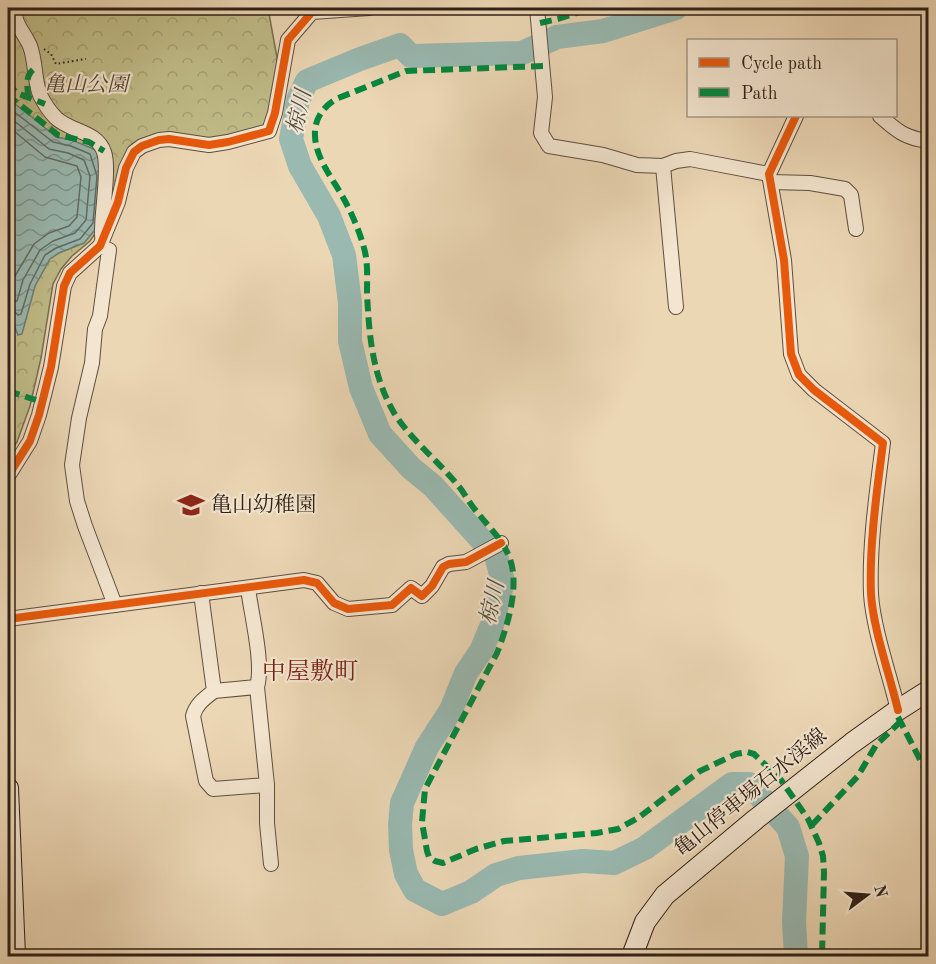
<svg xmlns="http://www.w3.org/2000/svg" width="936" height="964" viewBox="0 0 936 964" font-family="'Old Standard TT','Noto Serif JP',serif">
	<defs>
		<pattern id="park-crowns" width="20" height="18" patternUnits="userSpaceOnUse" patternTransform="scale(1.5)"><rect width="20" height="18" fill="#c0bc88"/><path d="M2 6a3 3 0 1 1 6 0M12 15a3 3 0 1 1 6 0" fill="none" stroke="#a5a175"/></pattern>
		<pattern id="water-waves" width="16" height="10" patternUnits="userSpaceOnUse" patternTransform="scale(1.5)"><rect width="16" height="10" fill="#99b9b1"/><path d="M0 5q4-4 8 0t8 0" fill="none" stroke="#7d968f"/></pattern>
	</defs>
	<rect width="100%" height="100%" fill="#ecd7b5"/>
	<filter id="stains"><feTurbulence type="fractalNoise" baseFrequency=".00333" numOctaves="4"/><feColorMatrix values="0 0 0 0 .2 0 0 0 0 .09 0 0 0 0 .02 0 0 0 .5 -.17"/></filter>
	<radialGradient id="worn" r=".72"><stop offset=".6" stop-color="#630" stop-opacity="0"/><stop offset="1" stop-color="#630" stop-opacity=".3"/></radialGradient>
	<!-- park -->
	<path fill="url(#park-crowns)" stroke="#786e50" stroke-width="1.5" d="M8 8H268L278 63 271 111 263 127 230 138 141 141 107 217 90 241 72 256 61 269 53 284 41 358 30 406 17 442 8 456Z"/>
	<!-- water -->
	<path fill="url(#water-waves)" stroke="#6f7c74" stroke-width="1.5" d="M8 99 26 112 56 137 72 140 96 150 101 165 99 225 84 243 59 253 50 259 35 286 22 334 18 335 8 310Z"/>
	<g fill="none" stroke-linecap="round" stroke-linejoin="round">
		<!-- shore -->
		<g stroke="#646c64" stroke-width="1.5">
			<path d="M8 107 53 142 71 146 90 154 97 176 93 223 80 239 56 248 45 255 30 284 21 314 18 315 13 310 8 309"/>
			<path d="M8 116 49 149 68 153 84 160 90 176 86 220 75 233 53 241 40 250 23 280 17 301 8 302"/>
			<path d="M8 126 45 157 77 166 81 177 77 217 69 226 49 233 34 244 15 276 10 291 8 293"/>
		</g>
		<!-- river -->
		<path stroke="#99b9b1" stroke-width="24" d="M676 8 603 31 557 37 522 53 411 56 400 45 360 59 307 81 298 100 291 139 300 166 329 216 344 255 350 303V341L361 388 380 434 411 468 433 486 496 556 503 581 492 625 481 651 466 673 451 710 427 747 402 803 400 825 401 850 406 874 415 890 442 904 471 892 496 875 519 868 583 861 614 863 645 848 732 784H749L788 827 797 856 794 922 796 956"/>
		<defs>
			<g id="street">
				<path d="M15 8C13 23 24 32 30 46 36 62 34 80 40 95 44 103 50 112 56 118 71 132 97 131 104 152 110 169 101 214 102 236"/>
				<path d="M537 8 545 97 541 133 549 146 603 155 637 165 663 166 676 161 690 159 769 174"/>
				<path d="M796 116 769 174 784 260 791 354 799 375 814 390 883 443C877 491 869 545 871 594 873 628 890 676 898 710"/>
				<path d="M880 116C897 131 905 138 928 141"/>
				<path d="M663 166 676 307"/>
				<path d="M771 182 810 183 845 189 851 195 856 229"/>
				<path d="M100 246 109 250 100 316 95 329 92 363 79 418 72 465 77 501 85 526 115 605"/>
				<path d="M8 476 30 441 39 415 51 367 64 286 70 273 100 246 118 202 126 168 134 152 142 146 159 140 169 139 209 145 228 142 269 131 275 113 288 40 312 12 369 8"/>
				<path d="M248 588C251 614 264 663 257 687L267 785V823L271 864"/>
				<path d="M201 593 214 691C205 698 196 704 193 716L206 781 213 789 267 785"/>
				<path d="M8 619 304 580 317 583 334 603 348 609 392 605 411 588 422 596 432 586 443 567 449 564 466 562 501 543"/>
				<path d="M214 691 257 687"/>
			</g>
			<g id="secondary">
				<path d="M8 788 15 956"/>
				<path d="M632 956 645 922 665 895 756 819 852 743 898 710 928 691"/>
			</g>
		</defs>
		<!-- street casing -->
		<use href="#street" stroke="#5e4e3f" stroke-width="16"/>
		<!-- secondary casing -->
		<use href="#secondary" stroke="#2f2018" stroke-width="22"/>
		<!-- path -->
		<path stroke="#2f2018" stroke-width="2" stroke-dasharray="1.5 3" stroke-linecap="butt" d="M44 49 51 54 56 64 86 59"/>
		<!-- street -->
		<use href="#street" stroke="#f3e5cf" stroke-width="14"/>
		<!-- secondary -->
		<use href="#secondary" stroke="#f3e5cf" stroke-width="20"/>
		<!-- quiet -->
		<g stroke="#00873e" stroke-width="6" stroke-dasharray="12 6" stroke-linecap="butt">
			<path d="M540 23 558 19 592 8"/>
			<path d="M543 66 406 71 336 99C323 107 314 119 315 136 316 160 334 180 345 201 353 216 361 235 365 252 368 265 367 279 367 293 369 334 372 374 393 411 409 438 436 459 456 483 464 492 469 503 477 512 487 525 500 537 507 552 522 580 508 625 497 653L425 789 422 822 427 851 429 857 435 861 443 863 476 849 504 841 597 833 618 829 638 818 700 771 736 754 747 752 754 754 781 780 808 819 819 843 823 856 824 872 822 956"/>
			<path d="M8 71 12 91"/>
			<path d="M9 94 10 97 58 135 89 142 104 151"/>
			<path d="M8 96 13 89 17 93 45 104"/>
			<path d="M28 98C28 86 24 76 35 68"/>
			<path d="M8 320 10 326 8 334"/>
			<path d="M8 391 36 400"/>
			<path d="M898 717 928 775"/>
			<path d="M812 825 858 776 876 745 900 722"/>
		</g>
		<defs>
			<g id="cycleway">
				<path d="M796 116 769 174 784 260 791 354 799 375 814 390 883 443C877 491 869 545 871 594 873 628 890 676 898 710"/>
				<path d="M8 476 30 441 39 415 51 367 64 286 70 273 100 246 118 202 126 168 134 152 142 146 159 140 169 139 209 145 228 142 269 131 275 113 288 40 312 12 369 8"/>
				<path d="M8 619 304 580 317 583 334 603 348 609 392 605 411 588 422 596 432 586 443 567 449 564 466 562 501 543"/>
			</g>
		</defs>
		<!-- cycleway casing -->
		<use href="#cycleway" stroke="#f3e5cf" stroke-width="11"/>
		<!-- cycleway -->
		<use href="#cycleway" stroke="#e8590c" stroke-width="8"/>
	</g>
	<!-- icons -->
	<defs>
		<symbol id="school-bare" viewBox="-9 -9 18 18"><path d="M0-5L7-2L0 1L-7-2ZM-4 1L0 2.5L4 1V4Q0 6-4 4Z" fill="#8f2418" stroke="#f3e5cf" stroke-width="2.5" paint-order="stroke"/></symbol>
	</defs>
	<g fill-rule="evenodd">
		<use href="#school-bare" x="172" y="486" width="38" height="38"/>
	</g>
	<g text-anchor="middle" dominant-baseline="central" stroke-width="4.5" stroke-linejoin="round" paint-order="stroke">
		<!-- park labels -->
		<g font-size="21" font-style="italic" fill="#534734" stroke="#f3e5cf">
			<text x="86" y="85">亀山公園</text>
		</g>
		<!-- poi labels -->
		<g font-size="21" fill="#2f2018" stroke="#f3e5cf" text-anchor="start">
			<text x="211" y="505">亀山幼稚園</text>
		</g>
		<!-- street labels -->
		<g font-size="21" fill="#2f2018" stroke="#f3e5cf">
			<text transform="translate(751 793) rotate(-39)">亀山停車場石水渓線</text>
		</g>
		<!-- water labels -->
		<g font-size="22" font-style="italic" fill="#4f4e46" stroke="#f3e5cf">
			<text transform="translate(300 112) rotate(-77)">椋川</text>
			<text transform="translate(493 603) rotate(-77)">椋川</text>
		</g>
		<!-- quarter labels -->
		<g font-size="24" fill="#7a1f14" stroke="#f3e5cf">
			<text x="310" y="673">中屋敷町</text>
		</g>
	</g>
	<!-- margin -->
	<rect width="936" height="964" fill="none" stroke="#ecd7b5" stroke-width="30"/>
	<rect x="9" y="9" width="918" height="946" fill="none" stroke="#2f2018" stroke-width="3"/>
	<rect x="15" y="15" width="906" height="934" fill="none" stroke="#2f2018" stroke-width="1.5"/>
	<!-- legend -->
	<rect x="687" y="39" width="210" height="78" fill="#f3e5cf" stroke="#a59686" stroke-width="1.5"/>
	<rect x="699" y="58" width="30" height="9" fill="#e8590c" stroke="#a59686" stroke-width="1.5"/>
	<text x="741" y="69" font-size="18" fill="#2f2018">Cycle path</text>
	<rect x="699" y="88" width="30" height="9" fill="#00873e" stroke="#a59686" stroke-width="1.5"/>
	<text x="741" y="99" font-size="18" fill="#2f2018">Path</text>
	<!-- north arrow -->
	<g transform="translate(867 895) rotate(74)" stroke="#f3e5cf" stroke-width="4.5" paint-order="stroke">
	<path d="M0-4.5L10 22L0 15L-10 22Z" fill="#2f2018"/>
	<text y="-9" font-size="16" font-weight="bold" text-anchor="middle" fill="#2f2018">N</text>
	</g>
	<rect width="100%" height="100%" filter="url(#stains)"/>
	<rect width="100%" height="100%" fill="url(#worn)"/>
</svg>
